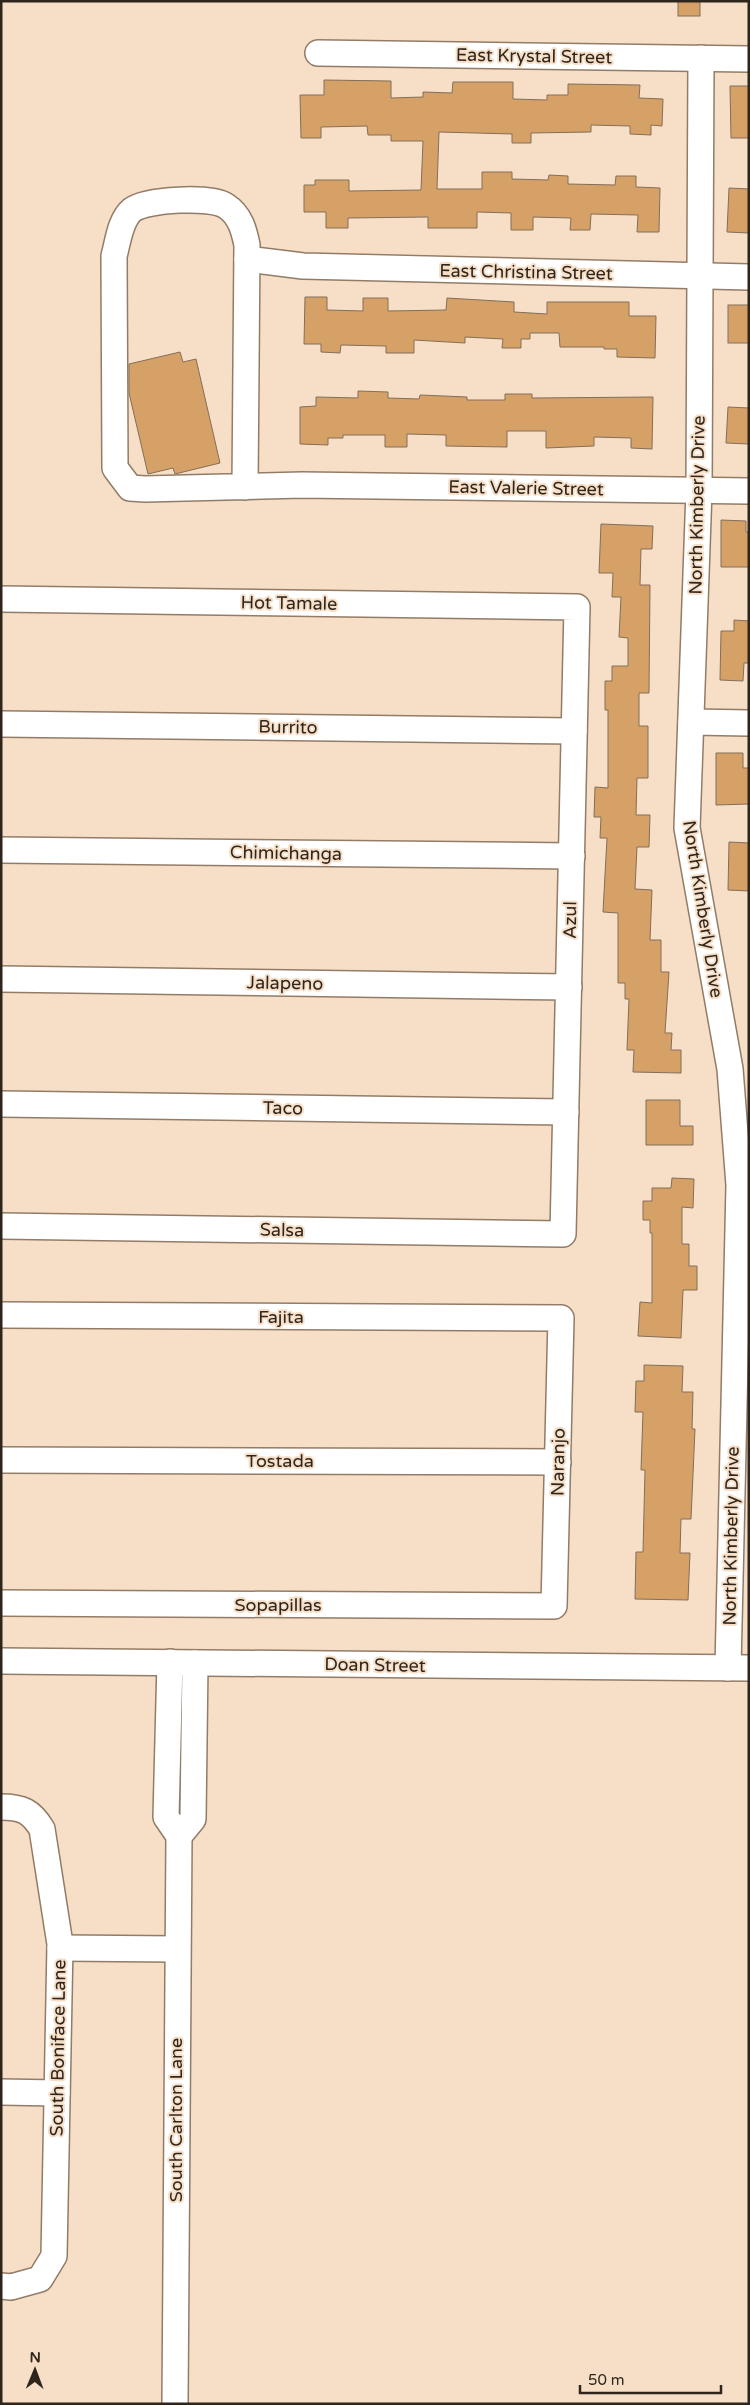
<svg xmlns="http://www.w3.org/2000/svg" width="750" height="2405" viewBox="0 0 750 2405" font-family="'Varela Round',sans-serif">
	<rect width="100%" height="100%" fill="#f7dfc7"/>
	<!-- building -->
	<g fill="#d6a167" stroke="#836e59">
		<rect x="678" y="1" width="22" height="15"/>
		<path d="M324 80 391 81V98L423 97V92L452 93 453 82H513V99L547 100V95H568V84L640 85 639 98 663 99 662 126 651 125V135L630 134V126L591 125V132L531 133V143H512V134L439 132 437 189H482V172H512V179L548 180 549 175 568 176V184L615 185 616 176H636V187L660 188 659 232H637L638 215 591 214 590 230H570L571 218 533 217V230H511V213L477 212V228H428V217L348 218V228H326V212H304V185H315V180H349V191L421 190 423 141H391V135H368L367 126 321 127V138H301L300 95H324Z"/>
		<path d="M730 86H749V138H731Z"/>
		<path d="M729 188 749 189V233L727 232Z"/>
		<path d="M305 297H327V310L363 311V298H388V311L446 310 447 298 514 302V312L547 314V302H629V316H656L655 358 617 357V349H604V347H560L559 333H530V339H521V348H502L503 339 465 337V343L414 340V353H386V346L341 345 340 353 321 352V344H304Z"/>
		<rect x="728" y="305" width="21" height="38"/>
		<path d="M180 352 183 362 196 359 220 463 175 474 173 468 148 474 129 393V364Z"/>
		<path d="M358 391 388 392V398L419 399 420 395 467 397V400H505V394H532V398L653 397 652 449 631 448V438L594 437V446L546 448V431H507V447L446 446V435L407 434V447H385V435H343V438H328V445L300 444V407L316 406V397L358 398Z"/>
		<path d="M728 407 749 408V444L726 443Z"/>
		<path d="M721 520 746 521V532H749V567H721Z"/>
		<path d="M601 524 653 526 652 549H641L640 585H650L649 693H639V726H648V778H637L636 815H650L649 847H637L635 889 652 890 650 940H661V972H669L665 1033H672L671 1050H681V1073L633 1072 634 1050H627L629 999H625V983H618V913L603 912 607 838H600L601 817H594L595 787 608 788V710H605V681H612V666H628V638L619 637 621 597H612L613 573H599Z"/>
		<path d="M734 620 749 621V663H744L743 681 720 680 721 631H734Z"/>
		<path d="M716 753H743V768H749V804L716 805Z"/>
		<path d="M729 842 749 843V891L728 890Z"/>
		<path d="M646 1100H680V1126H693V1145H646Z"/>
		<path d="M672 1178 694 1179 693 1208 682 1207V1244H689V1266H697V1290H683L681 1338 638 1336 640 1302 652 1303V1233H650V1220H643V1201H652V1188H671Z"/>
		<path d="M644 1365 683 1366 682 1392H693L692 1429H695L691 1519H681L680 1553H690L688 1600 635 1599 636 1552H643L645 1470H641L643 1412H635L636 1381H644Z"/>
	</g>
	<g fill="none" stroke-linecap="round" stroke-linejoin="round">
		<defs>
			<g id="minor">
				<path d="M318 53 749 59"/>
				<path d="M701 58 699 490 687 828 730 1069 739 1185 728 1668"/>
				<path d="M247 259 303 266 749 277"/>
				<path d="M245 487 247 245C244 230 240 215 226 206 211 196 147 199 132 210 120 220 118 242 114 256L115 468 130 488 145 489 302 485 749 491"/>
				<path d="M1 599 577 607 563 1234 1 1226"/>
				<path d="M691 722 749 723"/>
				<path d="M1 724 574 731"/>
				<path d="M1 850 572 856"/>
				<path d="M1 979 569 987"/>
				<path d="M1 1104 566 1112"/>
				<path d="M1 1315 561 1318 554 1606 1 1603"/>
				<path d="M1 1460 558 1462"/>
				<path d="M1 1661 749 1668"/>
				<path d="M170 1662 166 1817 179 1836 175 2404"/>
				<path d="M1 1807C22 1807 31 1811 42 1829L60 1944 54 2256 40 2279 11 2287 1 2286"/>
				<path d="M179 1836 193 1819 195 1663"/>
				<path d="M60 1948 177 1949"/>
				<path d="M1 2092 57 2093"/>
			</g>
		</defs>
		<!-- minor casing -->
		<use href="#minor" stroke="#927c67" stroke-width="28"/>
		<!-- minor -->
		<use href="#minor" stroke="#fff" stroke-width="25"/>
	</g>
	<g text-anchor="middle" dominant-baseline="central" stroke-width="4" stroke-linejoin="round" paint-order="stroke">
		<!-- street labels -->
		<g font-size="18" fill="#2e251c" stroke="#f7dfc7">
			<text transform="translate(534 56) rotate(1)">East Krystal Street</text>
			<text transform="translate(526 272) rotate(1)">East Christina Street</text>
			<text transform="translate(526 488) rotate(1)">East Valerie Street</text>
			<text transform="translate(697 505) rotate(-89)">North Kimberly Drive</text>
			<text transform="translate(289 603) rotate(1)">Hot Tamale</text>
			<text transform="translate(288 727) rotate(1)">Burrito</text>
			<text transform="translate(286 853) rotate(1)">Chimichanga</text>
			<text transform="translate(703 909) rotate(81)">North Kimberly Drive</text>
			<text transform="translate(570 920) rotate(-89)">Azul</text>
			<text transform="translate(285 983) rotate(1)">Jalapeno</text>
			<text transform="translate(283 1108) rotate(1)">Taco</text>
			<text transform="translate(282 1230) rotate(1)">Salsa</text>
			<text x="281" y="1317">Fajita</text>
			<text x="280" y="1461">Tostada</text>
			<text transform="translate(558 1462) rotate(-89)">Naranjo</text>
			<text transform="translate(731 1536) rotate(-89)">North Kimberly Drive</text>
			<text x="278" y="1605">Sopapillas</text>
			<text transform="translate(375 1665) rotate(1)">Doan Street</text>
			<text transform="translate(58 2048) rotate(-89)">South Boniface Lane</text>
			<text transform="translate(176 2120) rotate(-90)">South Carlton Lane</text>
		</g>
	</g>
	<!-- border -->
	<rect width="750" height="2405" fill="none" stroke="#2e251c" stroke-width="5"/>
	<!-- north arrow -->
	<g transform="translate(35 2370) rotate(1)" stroke="#f7dfc7" stroke-width="4" paint-order="stroke">
	<path d="M0-4L9 19L0 12L-9 19Z" fill="#2e251c"/>
	<text y="-8" font-size="14" font-weight="bold" text-anchor="middle" fill="#2e251c">N</text>
	</g>
	<!-- scale -->
	<path d="M580 2385v8h141v-8" fill="none" stroke="#2e251c" stroke-width="2.5"/>
	<text x="588" y="2385" font-size="15" fill="#2e251c" stroke="#f7dfc7" stroke-width="4" paint-order="stroke">50 m</text>
</svg>
